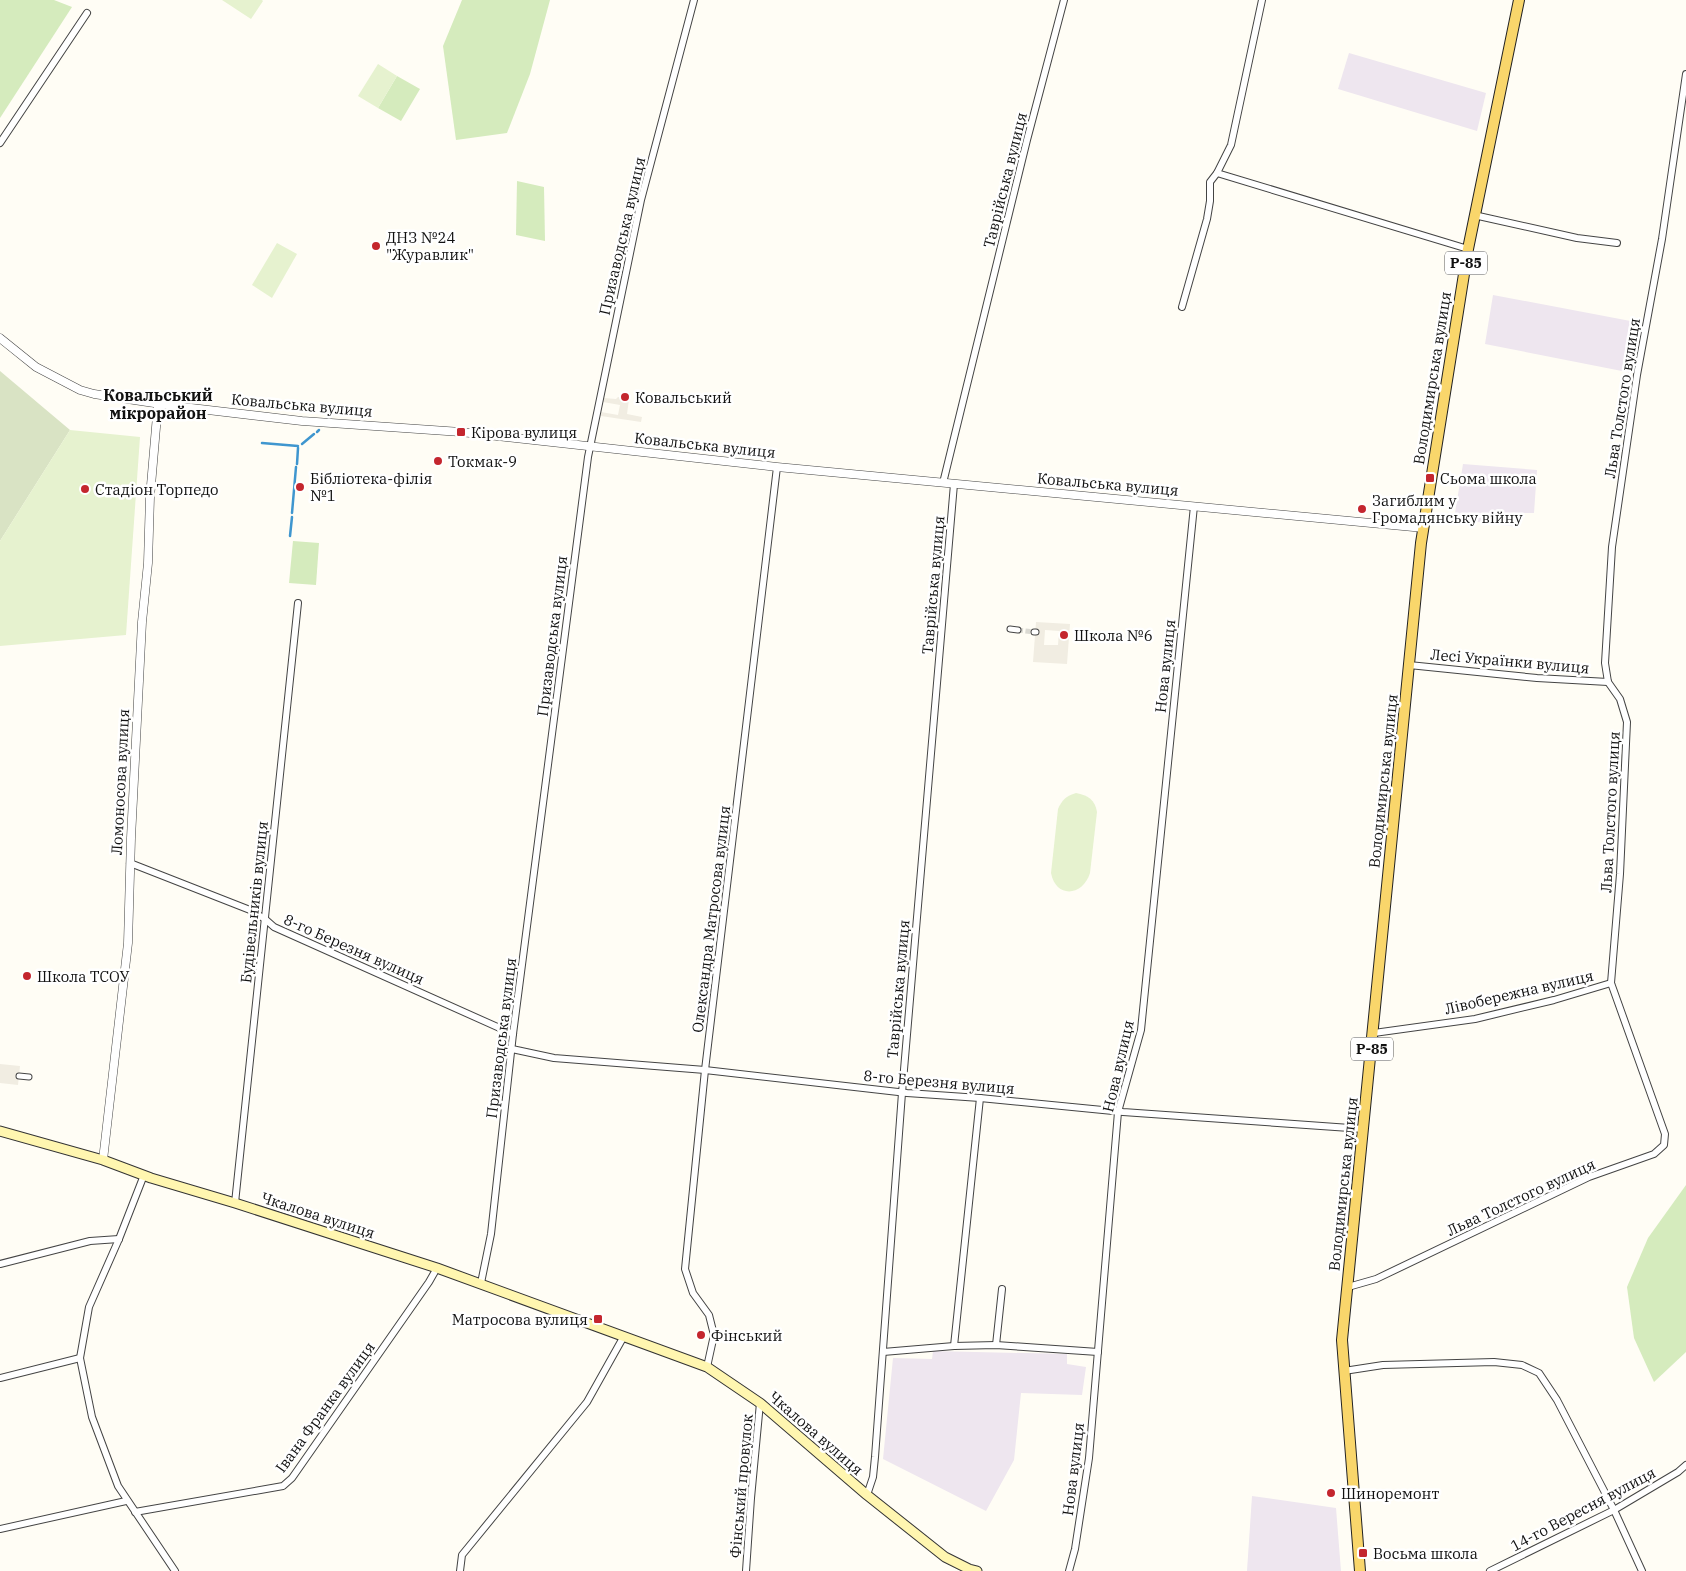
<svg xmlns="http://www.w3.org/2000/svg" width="1686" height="1571" viewBox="0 0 1686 1571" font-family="'IBM Plex Serif',serif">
	<rect width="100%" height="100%" fill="#fffdf5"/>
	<!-- industrial -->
	<g fill="#eee6ef">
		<path d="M1349 53 1486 93 1477 131 1338 89Z"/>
		<path d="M1493 295 1641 323 1632 373 1485 344Z"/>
		<path d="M1463 464 1537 470 1534 513H1519L1518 527 1454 519Z"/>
		<path d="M933 1351 1067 1354V1364L1086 1367 1082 1395 1021 1393 1014 1460 986 1511 883 1459 893 1358 932 1359Z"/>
		<path d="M1252 1496 1336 1508 1341 1571H1247Z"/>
	</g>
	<!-- green -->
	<g fill="#d5ebbd">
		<path d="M0 0H54L72 7 0 118Z"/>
		<path d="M462 0H550L530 74 507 133 456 140 443 46Z"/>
		<path d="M397 76 420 89 401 121 378 108Z"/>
		<path d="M517 181 544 187 545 241 516 235Z"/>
		<path d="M293 541 319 543 316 585 289 583Z"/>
		<path d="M1686 1185V1352L1654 1382 1634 1338 1627 1287 1648 1238Z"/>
	</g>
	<!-- cemetery -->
	<path fill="#d9e3c4" d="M0 371 70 430 0 541Z"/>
	<!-- pitch -->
	<g fill="#e6f2cf">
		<path d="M222 0H262L263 1 251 19Z"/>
		<path d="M378 64 397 76 378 108 358 96Z"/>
		<path d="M277 243 297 254 272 298 252 285Z"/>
		<path d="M70 430 140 437 126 635 0 646V541Z"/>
		<path d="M1076 793C1088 795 1095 800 1097 812L1090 873C1083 896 1056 899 1051 873L1058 809C1062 800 1066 796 1076 793Z"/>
	</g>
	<!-- plaza -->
	<g fill="#f1ede2" fill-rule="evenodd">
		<path d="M618 397 629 399 627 414 642 417 641 422 601 416V412L618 415 620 405 603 402 604 398 616 399Z"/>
		<path d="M1036 622 1070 624 1067 664 1033 662ZM1045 630 1059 631 1058 645H1044Z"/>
		<path d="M0 1064 20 1066 18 1085 0 1083Z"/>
	</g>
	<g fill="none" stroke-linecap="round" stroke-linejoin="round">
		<!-- stream -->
		<g stroke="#3f96cf" stroke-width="2.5">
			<path d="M317 432 319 430"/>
			<path d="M262 443 298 446"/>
			<path d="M302 444 314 434"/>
			<path d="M297 464 298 448"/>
			<path d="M292 513 296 467"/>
			<path d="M290 536 292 517"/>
		</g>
		<!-- pedestrian-tunnel -->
		<path stroke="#dbdad3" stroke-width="5" stroke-dasharray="5 2.5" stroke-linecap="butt" d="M1018 630 1034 632"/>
		<defs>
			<g id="pedestrian">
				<path d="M1010 629 1018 630"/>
				<path d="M1034 632H1036"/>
				<path d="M19 1076 29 1077"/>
			</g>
			<g id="minor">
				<path d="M0 143 87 13"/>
				<path d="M1217 173 1468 249"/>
				<path d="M1474 215 1577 238 1617 243"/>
				<path d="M1182 307 1207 219 1210 201V182L1217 173 1231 145 1262 0"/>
				<path d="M943 483 1027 140 1064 0"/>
				<path d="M1409 665 1537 678 1608 682"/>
				<path d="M130 863 250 910 265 919 274 927 513 1034"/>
				<path d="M1374 1033 1475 1019 1554 1000 1611 983"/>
				<path d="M512 1049 554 1058 705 1070 907 1093 980 1098 1123 1112 1364 1129"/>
				<path d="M144 1175 119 1239 89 1307 80 1358 92 1417 118 1486 175 1571"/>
				<path d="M235 1203 298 603"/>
				<path d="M0 1264 90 1241 119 1239"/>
				<path d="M481 1283 491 1234 513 1034 588 457 641 200 694 0"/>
				<path d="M1348 1287 1376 1279 1589 1177 1654 1154 1664 1145 1665 1134 1611 983 1620 874 1627 722 1620 699 1608 682 1605 663 1612 547 1637 375 1662 239 1686 74"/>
				<path d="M996 1345 1002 1289"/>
				<path d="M954 1346 980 1098"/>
				<path d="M883 1352 954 1346 996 1345 1098 1352"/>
				<path d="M707 1367 714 1335 709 1315 693 1293 685 1269 705 1070 777 467"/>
				<path d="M1344 1371 1383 1365 1494 1362 1522 1365 1539 1373 1557 1400 1614 1510 1642 1571"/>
				<path d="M0 1378 80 1358"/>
				<path d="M867 1495 873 1477 875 1457 902 1093 954 484"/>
				<path d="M135 1512 283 1486 292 1478 429 1282 437 1268"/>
				<path d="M0 1529 126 1501"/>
				<path d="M460 1571 462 1555 587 1402 624 1336"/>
				<path d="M746 1571 751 1498 760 1403"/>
				<path d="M1069 1571 1075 1549 1089 1458 1118 1112 1141 1030 1194 506"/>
				<path d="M1490 1571 1614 1510 1678 1472 1686 1465"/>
			</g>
			<g id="tertiary">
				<path d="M0 338 36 367 80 390 94 394 174 406 302 421 461 432 777 467 1424 528"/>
				<path d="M103 1160 128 943 131 838 142 622 148 563 150 497 158 404"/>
			</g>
			<path id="secondary" d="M0 1131 103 1160 151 1178 235 1203 437 1268 707 1367 760 1403 867 1495 945 1557 969 1569 977 1571"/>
			<path id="primary" d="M1360 1571 1342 1340 1421 543 1468 249 1519 0"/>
		</defs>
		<!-- pedestrian casing -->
		<use href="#pedestrian" stroke="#444" stroke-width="7"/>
		<!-- minor casing -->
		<use href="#minor" stroke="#444" stroke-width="8"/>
		<!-- tertiary casing -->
		<use href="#tertiary" stroke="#444" stroke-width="9"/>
		<!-- secondary casing -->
		<use href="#secondary" stroke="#333" stroke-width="11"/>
		<!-- primary casing -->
		<use href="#primary" stroke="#222" stroke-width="12"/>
		<!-- pedestrian -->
		<use href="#pedestrian" stroke="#fff" stroke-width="5"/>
		<!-- minor -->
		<use href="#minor" stroke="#fff" stroke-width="6"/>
		<!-- tertiary -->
		<use href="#tertiary" stroke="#fff" stroke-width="8"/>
		<!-- secondary -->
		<use href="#secondary" stroke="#fff6b0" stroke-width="9"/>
		<!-- primary -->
		<use href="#primary" stroke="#f9d66b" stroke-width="10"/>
	</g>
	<!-- markers -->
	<g fill="#c4262e" stroke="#fff" stroke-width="2">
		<circle cx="376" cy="246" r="5"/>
		<circle cx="625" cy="397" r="5"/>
		<rect x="456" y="427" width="10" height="10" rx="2.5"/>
		<circle cx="438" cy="461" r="5"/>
		<rect x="1425" y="473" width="10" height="10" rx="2.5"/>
		<circle cx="300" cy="487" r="5"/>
		<circle cx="85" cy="489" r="5"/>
		<circle cx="1362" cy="509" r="5"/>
		<circle cx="1064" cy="635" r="5"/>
		<circle cx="27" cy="976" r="5"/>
		<rect x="593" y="1314" width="10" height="10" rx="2.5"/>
		<circle cx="701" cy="1335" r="5"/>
		<circle cx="1331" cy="1493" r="5"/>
		<rect x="1358" y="1548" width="10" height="10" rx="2.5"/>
	</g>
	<g text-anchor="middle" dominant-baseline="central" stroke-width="5" stroke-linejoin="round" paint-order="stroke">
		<!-- shield labels -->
		<g fill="#fff" stroke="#585858" stroke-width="1">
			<rect x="1445" y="251.5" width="42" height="23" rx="4"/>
			<rect x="1351" y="1037.5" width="42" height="23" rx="4"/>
		</g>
		<g font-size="14" font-weight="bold" fill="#111">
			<text x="1466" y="263">Р-85</text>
			<text x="1372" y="1049">Р-85</text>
		</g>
		<!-- street labels -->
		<g font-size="15" fill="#111" stroke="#fff">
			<text transform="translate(1005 180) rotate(-76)">Таврійська вулиця</text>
			<text transform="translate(622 236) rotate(-77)">Призаводська вулиця</text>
			<text transform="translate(1432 378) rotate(-81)">Володимирська вулиця</text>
			<text transform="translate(1622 398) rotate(-81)">Льва Толстого вулиця</text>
			<text transform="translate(302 405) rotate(5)">Ковальська вулиця</text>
			<text transform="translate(705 445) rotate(6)">Ковальська вулиця</text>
			<text transform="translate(1108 484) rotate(5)">Ковальська вулиця</text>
			<text transform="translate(933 585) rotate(-85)">Таврійська вулиця</text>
			<text transform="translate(552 636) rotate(-83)">Призаводська вулиця</text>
			<text transform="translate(1510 661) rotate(5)">Лесі Українки вулиця</text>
			<text transform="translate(1165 666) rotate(-84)">Нова вулиця</text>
			<text transform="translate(1383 781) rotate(-84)">Володимирська вулиця</text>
			<text transform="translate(120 782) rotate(-87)">Ломоносова вулиця</text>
			<text transform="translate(1610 812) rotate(-87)">Льва Толстого вулиця</text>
			<text transform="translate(254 902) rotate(-84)">Будівельників вулиця</text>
			<text transform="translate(711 919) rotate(-83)">Олександра Матросова вулиця</text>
			<text transform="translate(354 949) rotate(24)">8-го Березня вулиця</text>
			<text transform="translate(898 989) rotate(-85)">Таврійська вулиця</text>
			<text transform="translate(1519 992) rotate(-13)">Лівобережна вулиця</text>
			<text transform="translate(501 1038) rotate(-83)">Призаводська вулиця</text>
			<text transform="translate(1118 1066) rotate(-77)">Нова вулиця</text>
			<text transform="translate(939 1082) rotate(5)">8-го Березня вулиця</text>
			<text transform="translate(1343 1184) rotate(-84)">Володимирська вулиця</text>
			<text transform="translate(1521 1197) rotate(-25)">Льва Толстого вулиця</text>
			<text transform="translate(318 1215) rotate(18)">Чкалова вулиця</text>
			<text transform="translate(325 1407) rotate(-54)">Івана Франка вулиця</text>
			<text transform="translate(816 1433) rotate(41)">Чкалова вулиця</text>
			<text transform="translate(1073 1469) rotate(-83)">Нова вулиця</text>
			<text transform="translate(741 1486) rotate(-85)">Фінський провулок</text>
			<text transform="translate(1583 1509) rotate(-28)">14-го Вересня вулиця</text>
		</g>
		<!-- poi labels -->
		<g font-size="15" fill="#111" stroke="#fff" text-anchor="start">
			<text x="386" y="237">ДНЗ №24<tspan x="386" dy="17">"Журавлик"</tspan></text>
			<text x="635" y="397">Ковальський</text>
			<text x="471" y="432">Кірова вулиця</text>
			<text x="448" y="461">Токмак-9</text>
			<text x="310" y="478">Бібліотека-філія<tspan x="310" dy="17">№1</tspan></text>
			<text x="1440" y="478">Сьома школа</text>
			<text x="95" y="489">Стадіон Торпедо</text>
			<text x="1372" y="500">Загиблим у<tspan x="1372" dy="17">Громадянську війну</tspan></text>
			<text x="1074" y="635">Школа №6</text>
			<text x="37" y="976">Школа ТСОУ</text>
			<text x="588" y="1319" text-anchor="end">Матросова вулиця</text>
			<text x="711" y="1335">Фінський</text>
			<text x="1341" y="1493">Шиноремонт</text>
			<text x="1373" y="1553">Восьма школа</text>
		</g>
		<!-- neighbourhood labels -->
		<g font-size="16" font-weight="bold" fill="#111" stroke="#fff">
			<text x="158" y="395">Ковальський<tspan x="158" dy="18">мікрорайон</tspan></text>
		</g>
	</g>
</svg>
